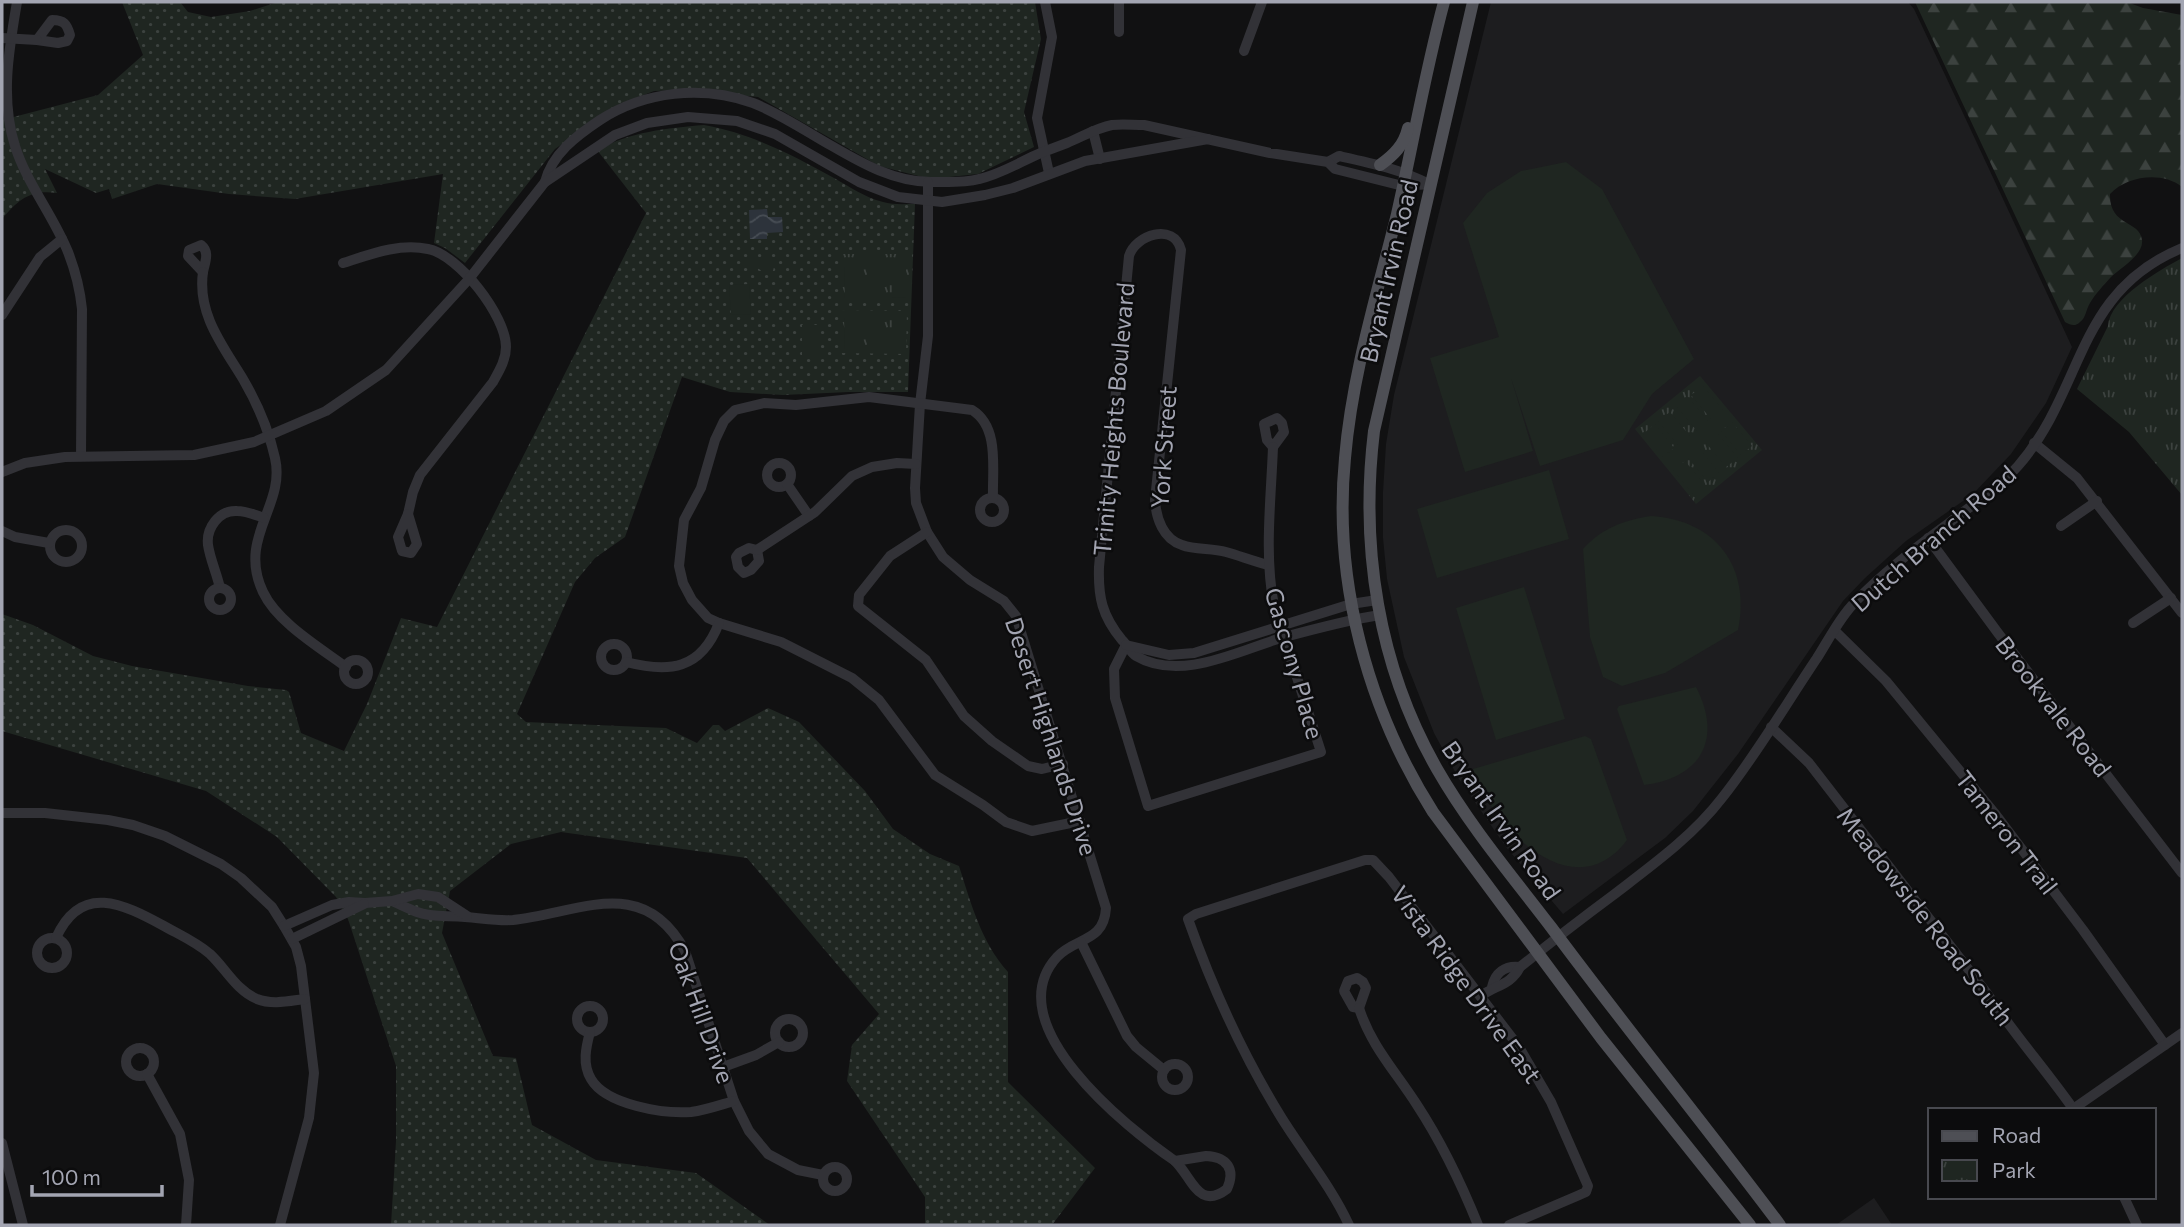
<svg xmlns="http://www.w3.org/2000/svg" width="2184" height="1227" viewBox="0 0 2184 1227" font-family="Commissioner,sans-serif">
	<defs>
		<pattern id="grass-dots" width="8" height="8" patternUnits="userSpaceOnUse" patternTransform="scale(1.75)"><rect width="8" height="8" fill="#1f2621"/><path d="M2 2h.1M6 6h.1" fill="none" stroke="#3c423f" stroke-width="1.8" stroke-linecap="round"/></pattern>
		<pattern id="forest-firs" width="22" height="20" patternUnits="userSpaceOnUse" patternTransform="scale(1.75)"><rect width="22" height="20" fill="#1f2621"/><path d="M5 1l3.5 6h-7zM16 11l3.5 6h-7z" fill="#3c423f"/></pattern>
		<pattern id="park-tufts" width="24" height="20" patternUnits="userSpaceOnUse" patternTransform="scale(1.75)"><rect width="24" height="20" fill="#1f2621"/><path d="M3 7l-1-3M5 7V3M7 7l1-3M15 17l-1-3M17 17v-4M19 17l1-3" fill="none" stroke="#3c423f"/></pattern>
		<pattern id="water-waves" width="16" height="10" patternUnits="userSpaceOnUse" patternTransform="scale(1.75)"><rect width="16" height="10" fill="#2d333b"/><path d="M0 5q4-4 8 0t8 0" fill="none" stroke="#484e55"/></pattern>
	</defs>
	<rect width="100%" height="100%" fill="#111112"/>
	<!-- built -->
	<g fill="#1d1d1f">
		<path d="M1491 2H1908L1914 9 1962 111 2072 347 2046 403 2011 454 1973 494 1906 541 1865 578 1843 601 1738 754 1693 811 1665 838 1563 914 1506 847 1459 779 1434 733 1404 657 1387 579 1383 538V492L1386 444 1394 395Z"/>
		<path d="M1874 1198 1892 1225H1836Z"/>
	</g>
	<!-- grass -->
	<g fill="url(#grass-dots)">
		<path d="M122 2H180L188 12 211 17 250 11 278 2H1035L1041 39 1024 112 1034 147 978 174 930 179 879 166 758 97 684 90 654 91 618 105 555 149 465 263 445 248 434 243 443 174 295 199 229 194 157 184 112 199 109 189 96 193 45 169 57 193C30 189 18 200 2 219V120L98 95 143 55Z"/>
		<path d="M704 125C750 133 793 155 834 178 850 187 864 197 883 202 892 205 905 204 915 204L908 392H849L783 395 730 392 682 377 625 537 595 558 575 582 517 714 526 722 666 728 697 743 713 725H719L725 731 768 708 799 722 865 791 893 829 930 854 959 866C971 903 981 942 1008 972V1082L1095 1168 1052 1225H925V1197L847 1081 852 1045 879 1014 747 858 561 832 511 844 450 891 442 933 493 1056 516 1058 532 1125 596 1160 696 1173 770 1225H391L396 1141V1066L348 919 336 897 277 837 206 791 2 731V614L33 625 93 656 132 666 248 686 286 690 289 692 301 733 344 751 367 704 401 618 437 627 646 213 597 150C630 132 667 128 704 125Z"/>
	</g>
	<!-- forest -->
	<path fill="url(#forest-firs)" d="M1915 2H2127L2143 8 2182 15V187C2162 171 2127 176 2110 194 2109 227 2140 220 2142 240 2144 255 2120 268 2111 277 2104 285 2095 294 2090 303 2086 309 2086 318 2080 322 2075 327 2071 325 2065 322Z"/>
	<!-- park -->
	<g fill="url(#park-tufts)">
		<rect x="840" y="254" width="69" height="47"/>
		<path d="M748 257 771 260 774 267 772 274 767 275 759 269 746 266 743 260Z"/>
		<path d="M2182 258V495L2129 432 2077 389 2108 326C2110 298 2160 270 2182 258Z"/>
		<path d="M839 310 907 311 906 354 839 353Z"/>
		<path d="M1700 376 1762 450 1696 504 1635 429Z"/>
	</g>
	<!-- garden -->
	<g fill="#1f2621">
		<path d="M1566 162 1602 189 1694 359 1652 394 1623 440 1540 466 1511 378 1533 451 1465 472 1430 358 1499 337 1463 223 1487 193 1521 171Z"/>
		<path d="M892 266H906V297L892 298Z"/>
		<path d="M844 267H859V298H845Z"/>
		<rect x="868" y="267" width="15" height="31"/>
		<path d="M749 284 751 314 731 315 729 285Z"/>
		<path d="M844 318H859V349H845Z"/>
		<rect x="868" y="318" width="15" height="32"/>
		<rect x="892" y="319" width="14" height="31"/>
		<rect x="802" y="325" width="18" height="32"/>
		<path d="M1703 386 1723 410 1711 419 1691 395Z"/>
		<path d="M1688 397 1708 421 1697 431 1677 407Z"/>
		<path d="M1670 412 1690 436 1678 445 1658 421Z"/>
		<path d="M1732 422 1752 446 1741 455 1721 431Z"/>
		<path d="M1655 424 1674 448 1663 457 1643 434Z"/>
		<path d="M1718 434 1738 458 1726 467 1706 443Z"/>
		<path d="M1700 449 1719 473 1708 482 1688 458Z"/>
		<path d="M1685 461 1705 485 1693 494 1673 470Z"/>
		<path d="M1549 470 1569 539 1437 578 1417 509Z"/>
		<path d="M1651 516C1716 520 1751 567 1738 630L1665 673 1622 686 1603 677 1590 637 1583 549C1602 528 1624 520 1651 516Z"/>
		<path d="M1524 587 1565 719 1496 740 1456 608Z"/>
		<path d="M1696 687C1723 739 1701 778 1644 785L1617 709 1619 706Z"/>
		<path d="M1585 736 1591 739 1627 840C1574 911 1491 827 1473 769Z"/>
	</g>
	<!-- water -->
	<path fill="url(#water-waves)" d="M767 209 768 217H782L783 232 767 233V239H750L749 210Z"/>
	<g fill="none" stroke-linecap="round" stroke-linejoin="round">
		<!-- minor -->
		<g stroke="#323237" stroke-width="10">
			<path d="M17 2C9 49 0 99 15 146 27 184 53 215 68 252 75 270 80 289 82 309L81 456"/>
			<path d="M1045 2 1052 37 1037 118 1049 173"/>
			<path d="M1119 2V32"/>
			<path d="M52 20C64 20 67 24 70 35L67 41 58 43 37 40Z"/>
			<path d="M2 38 37 40"/>
			<path d="M1244 51 1262 2"/>
			<path d="M1093 131 1100 159"/>
			<path d="M1328 162 1339 156C1371 163 1400 169 1429 184"/>
			<path d="M545 182C552 154 576 136 600 120 645 91 702 85 753 103 781 114 807 132 832 146 863 164 895 182 931 182 946 182 965 183 979 179 1002 174 1021 161 1043 152 1051 149 1059 146 1067 143 1082 137 1096 128 1112 125 1122 124 1133 125 1144 125L1270 153 1328 162 1335 169 1403 186 1430 184"/>
			<path d="M928 182V336L920 404 915 488 916 503 927 532 943 557 970 580 1004 601 1016 616 1106 908C1104 943 1075 937 1057 957 996 1024 1127 1128 1175 1161"/>
			<path d="M201 245C210 252 205 262 203 272L188 256 189 250Z"/>
			<path d="M343 263C371 254 399 243 428 249 459 255 506 316 506 347 506 360 499 371 493 382L420 475 413 492 408 514"/>
			<path d="M203 272C197 314 223 346 243 379 257 403 269 431 275 458 286 506 237 537 263 592 277 622 319 647 346 667"/>
			<path d="M2 315 40 257 62 239"/>
			<path d="M1277 418 1282 423 1284 432 1273 447 1267 440 1264 424Z"/>
			<path d="M2034 443 2077 478 2182 613"/>
			<circle cx="779" cy="475" r="12"/>
			<path d="M2 472 25 463 65 457 194 455 254 442 326 411 386 370 469 279 545 182 615 135 647 123 688 117 737 121 775 134 859 182 898 197 942 202 985 195 1013 188 1085 161 1208 139"/>
			<path d="M787 484 809 516"/>
			<circle cx="992" cy="510" r="12"/>
			<path d="M993 498C992 470 1000 427 972 410L869 397 796 405 764 403 735 410 724 421 715 440 701 488 684 520 679 566 683 583 692 600 708 618 719 623 781 642 852 678 879 700 935 775 983 805 1006 822 1032 831 1080 821"/>
			<path d="M408 514 417 544 411 553 402 551 398 537Z"/>
			<path d="M2061 526 2097 501"/>
			<circle cx="66" cy="546" r="16"/>
			<path d="M2 531 15 537 49 543"/>
			<path d="M927 532 890 556 859 595 858 606 926 660 964 716 992 741 1028 766 1042 769 1063 764"/>
			<path d="M1928 538 1998 633 2182 873"/>
			<path d="M749 548 757 550 759 561 751 570 744 573 738 567 736 557 739 553Z"/>
			<path d="M757 550 815 512 852 476 872 467 897 463 916 464"/>
			<path d="M1268 565C1253 561 1240 556 1226 552 1212 548 1195 550 1182 545 1163 539 1156 518 1155 500L1181 250C1174 222 1135 235 1129 256L1099 567C1098 597 1102 616 1122 640 1127 645 1131 653 1136 656 1180 682 1238 651 1281 638 1314 629 1347 620 1380 615"/>
			<path d="M220 588C217 574 210 559 208 545 206 528 219 510 237 511 246 511 256 515 264 518"/>
			<circle cx="220" cy="599" r="11"/>
			<path d="M2133 623 2171 598"/>
			<path d="M1835 631 1886 681 1996 815 2083 930 2165 1045"/>
			<circle cx="614" cy="657" r="13"/>
			<path d="M1126 645 1114 669 1115 698 1148 806 1321 752 1274 606C1264 554 1271 500 1273 447"/>
			<path d="M1126 645 1169 655 1194 653 1351 604 1377 600"/>
			<circle cx="356" cy="672" r="12"/>
			<path d="M626 662C669 673 701 670 719 623"/>
			<path d="M1771 727 1809 763 1986 992C2013 1033 2046 1070 2074 1110"/>
			<path d="M2 813H45L108 820 133 825 165 836 221 864 241 878 272 907 284 926 296 947 301 966 314 1073 309 1118 280 1225"/>
			<path d="M392 901C401 905 409 909 417 912 432 918 449 915 465 917 481 918 496 921 513 920 579 913 643 873 685 951L734 1101 749 1131 768 1154 798 1170 823 1175"/>
			<path d="M284 926 332 905 349 902 365 903 392 901 418 894 438 897 467 916"/>
			<circle cx="52" cy="953" r="15"/>
			<path d="M56 938C81 882 123 904 164 926 180 935 196 942 210 954 226 969 236 990 257 999 272 1005 289 1001 305 999"/>
			<path d="M292 939 364 904"/>
			<path d="M1081 942 1127 1036 1136 1047 1164 1070"/>
			<path d="M1357 978 1363 982 1366 988 1359 1008 1353 1007 1344 991 1348 981Z"/>
			<path d="M1492 987C1495 973 1505 965 1520 967"/>
			<path d="M1481 996C1496 985 1511 985 1520 967 1550 943 1581 919 1612 896 1651 866 1692 837 1722 798 1757 754 1786 704 1817 658 1829 639 1840 617 1856 601 1884 572 1916 547 1949 523 1972 505 1998 488 2018 466 2085 389 2075 292 2182 248"/>
			<circle cx="590" cy="1019" r="13"/>
			<path d="M1359 1008C1371 1046 1396 1072 1417 1105 1442 1143 1461 1183 1478 1225"/>
			<circle cx="789" cy="1033" r="14"/>
			<path d="M590 1032C586 1047 582 1064 591 1079 606 1105 664 1114 691 1112 706 1110 720 1105 734 1101"/>
			<circle cx="140" cy="1062" r="14"/>
			<circle cx="1175" cy="1077" r="13"/>
			<path d="M723 1067 756 1055 779 1042"/>
			<path d="M147 1074 180 1134 189 1180 186 1225"/>
			<path d="M2073 1109 2182 1033"/>
			<path d="M2 1143 23 1225"/>
			<path d="M1206 1156C1227 1157 1236 1169 1227 1189 1198 1211 1192 1177 1175 1161Z"/>
			<circle cx="835" cy="1179" r="12"/>
			<path d="M2124 1197 2137 1225"/>
			<path d="M1349 1225C1331 1186 1304 1154 1281 1117 1243 1055 1212 987 1188 919L1196 914 1365 860H1373L1389 877 1519 1047 1551 1102 1588 1186 1586 1192 1577 1196 1509 1225"/>
		</g>
		<!-- major -->
		<g stroke="#4e4f55" stroke-width="12">
			<path d="M1444 2C1425 72 1413 144 1397 214 1377 294 1352 375 1345 458 1333 580 1367 708 1433 812L1601 1038 1750 1225"/>
			<path d="M1473 2 1374 431C1360 547 1378 666 1437 769 1469 825 1512 876 1551 927 1626 1028 1705 1125 1780 1225"/>
			<path d="M1380 165C1394 155 1404 145 1408 128"/>
		</g>
	</g>
	<g text-anchor="middle" dominant-baseline="central" stroke-width="5" stroke-linejoin="round" paint-order="stroke">
		<!-- street labels -->
		<g font-size="24" fill="#a3a5b2" stroke="#0c0c0d">
			<text transform="translate(1388 271) rotate(-77)">Bryant Irvin Road</text>
			<text transform="translate(1113 419) rotate(-85)">Trinity Heights Boulevard</text>
			<text transform="translate(1163 447) rotate(-86)">York Street</text>
			<text transform="translate(1933 538) rotate(-41)">Dutch Branch Road</text>
			<text transform="translate(1295 663) rotate(74)">Gascony Place</text>
			<text transform="translate(2054 706) rotate(52)">Brookvale Road</text>
			<text transform="translate(1052 736) rotate(72)">Desert Highlands Drive</text>
			<text transform="translate(1502 820) rotate(55)">Bryant Irvin Road</text>
			<text transform="translate(2007 832) rotate(52)">Tameron Trail</text>
			<text transform="translate(1926 916) rotate(52)">Meadowside Road South</text>
			<text transform="translate(1467 984) rotate(54)">Vista Ridge Drive East</text>
			<text transform="translate(702 1012) rotate(70)">Oak Hill Drive</text>
		</g>
	</g>
	<!-- border -->
	<rect width="2184" height="1227" fill="none" stroke="#a3a5b2" stroke-width="7"/>
	<!-- legend -->
	<rect x="1928" y="1108" width="228" height="91" fill="#0c0c0d" stroke="#48494f" stroke-width="2"/>
	<rect x="1942" y="1131" width="35" height="10" fill="#4e4f55" stroke="#48494f" stroke-width="2"/>
	<text x="1992" y="1143" font-size="21" fill="#a3a5b2">Road</text>
	<rect x="1942" y="1160" width="35" height="21" fill="url(#park-tufts)" stroke="#48494f" stroke-width="2"/>
	<text x="1992" y="1178" font-size="21" fill="#a3a5b2">Park</text>
	<!-- scale -->
	<path d="M32 1185v10h130v-10" fill="none" stroke="#a3a5b2" stroke-width="3.5"/>
	<text x="42" y="1185" font-size="21" fill="#a3a5b2" stroke="#0c0c0d" stroke-width="5" paint-order="stroke">100 m</text>
</svg>
